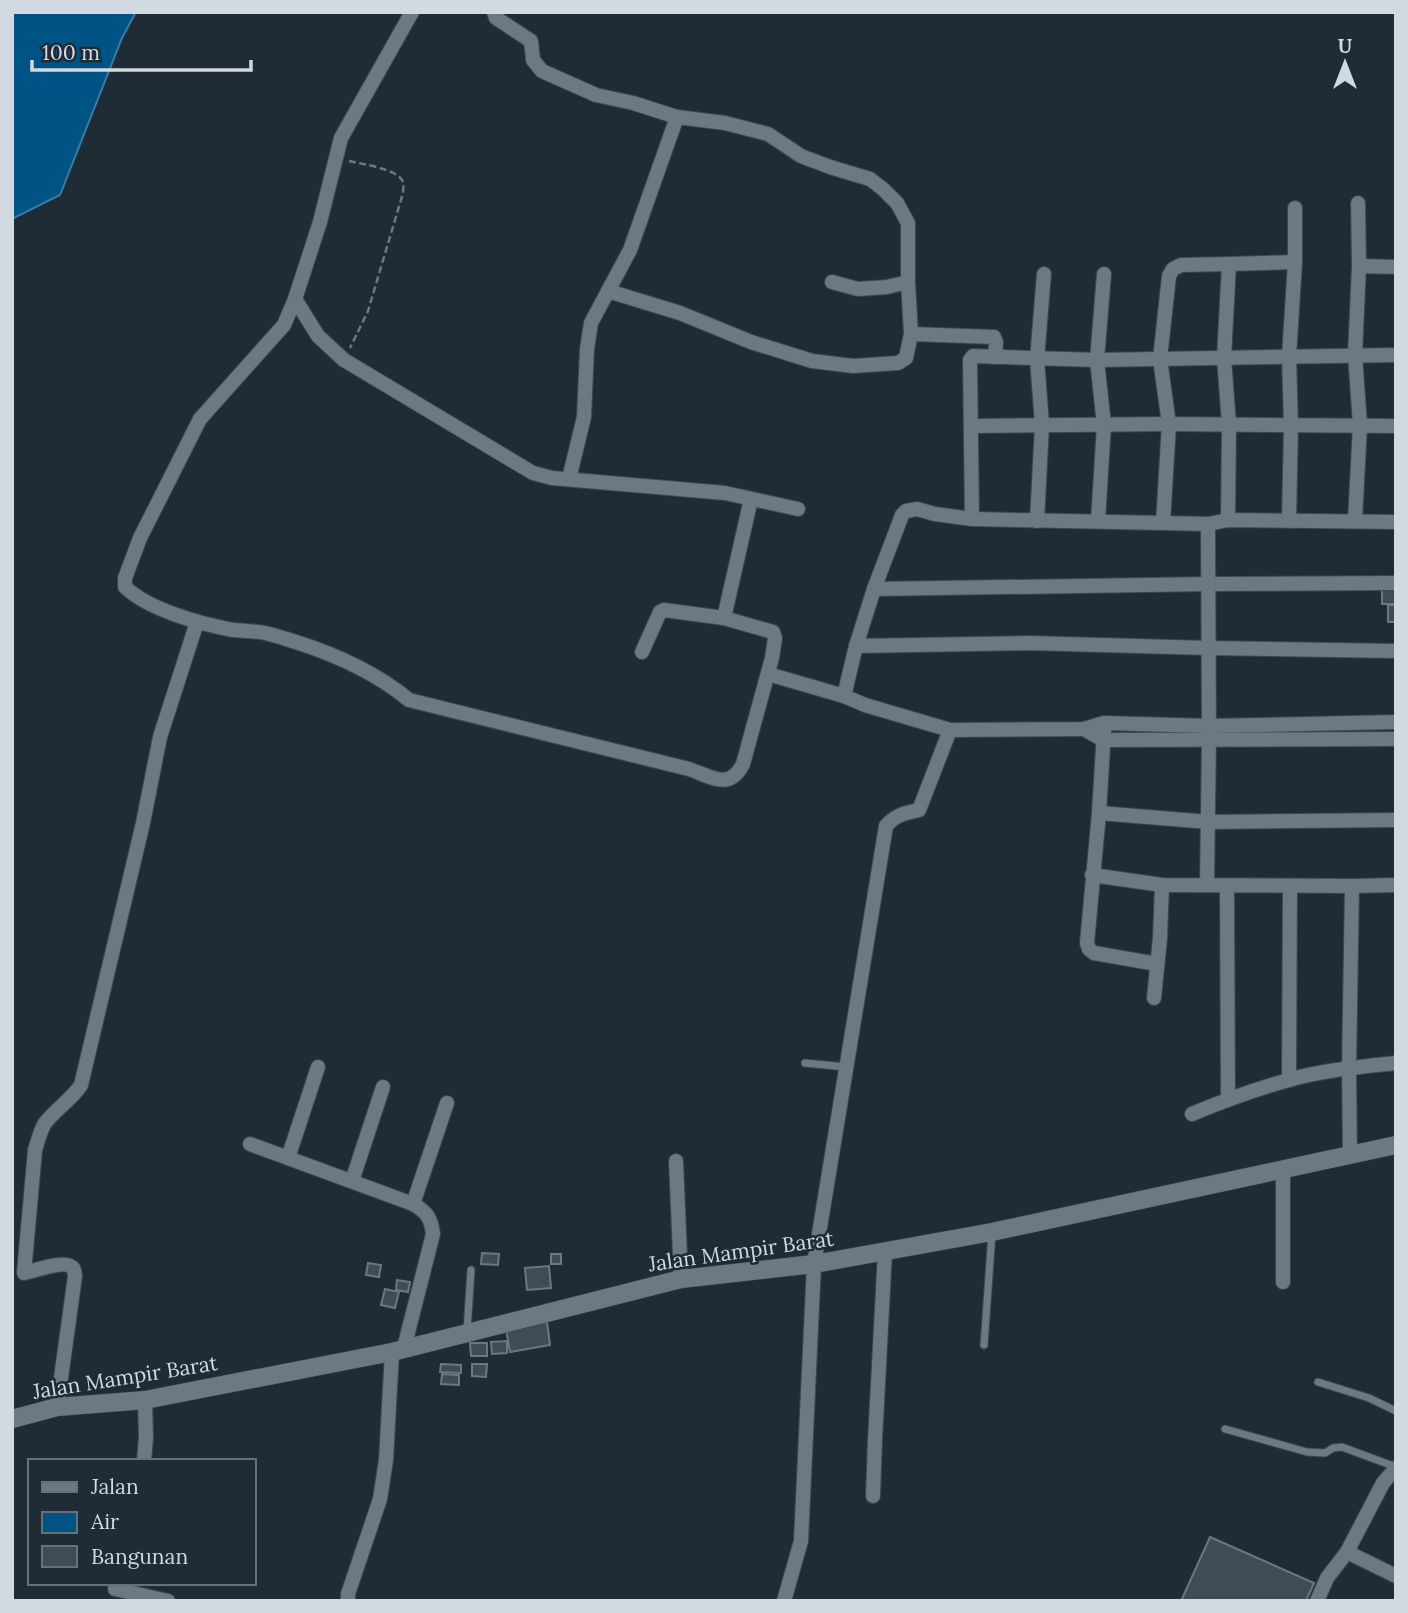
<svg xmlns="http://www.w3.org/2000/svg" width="1408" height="1613" viewBox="0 0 1408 1613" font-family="Lora,serif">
	<rect width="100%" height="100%" fill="#1f2b35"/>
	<!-- water -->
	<path fill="#005385" stroke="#3f7ba0" stroke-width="2" d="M12 12H136L122 38 60 195 12 219Z"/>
	<!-- building -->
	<g fill="#3f4c57" stroke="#6a7884" stroke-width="2">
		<rect x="1382" y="585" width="14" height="19"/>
		<path d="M1388 605H1396L1395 622H1388Z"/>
		<path d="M482 1253 499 1254 498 1265 481 1264Z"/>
		<rect x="551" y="1254" width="10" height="10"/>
		<path d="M368 1263 381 1265 379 1277 366 1275Z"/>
		<path d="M549 1266 551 1288 527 1290 525 1268Z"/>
		<path d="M397 1280 410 1282 408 1292 396 1290Z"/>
		<path d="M385 1289 399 1292 395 1308 381 1305Z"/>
		<path d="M547 1322 550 1345 510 1352 506 1329Z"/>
		<path d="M507 1341V1353L492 1354 491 1342Z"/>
		<path d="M470 1343H487V1356H471Z"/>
		<path d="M441 1364 461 1365V1373L440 1372Z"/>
		<path d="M472 1364H487L486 1377 472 1376Z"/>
		<path d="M442 1374 459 1375V1385L441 1384Z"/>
		<path d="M1210 1537 1314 1583 1306 1601H1181Z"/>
	</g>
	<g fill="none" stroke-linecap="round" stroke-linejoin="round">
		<defs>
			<g id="lane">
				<path d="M805 1063 846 1067"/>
				<path d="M467 1331 471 1270"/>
				<path d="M984 1345 992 1233"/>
				<path d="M1318 1382 1369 1398 1396 1411"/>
				<path d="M1225 1429 1307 1452 1325 1453 1333 1448 1342 1447 1396 1467"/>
			</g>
			<g id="street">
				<path d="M494 12 496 18 531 41 533 60 542 71 596 95 633 103 677 117 725 123 768 134 801 156 830 167 870 179 883 189 897 203 908 223V282L911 334 906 358 898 363 853 366 812 361 751 342 680 313 608 291"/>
				<path d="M1229 264 1295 262"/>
				<path d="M1359 266 1396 267"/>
				<path d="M832 282 858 289 887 287 908 282"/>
				<path d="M295 299 320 222 341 138 412 12"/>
				<path d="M911 334 994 337 996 342 995 357"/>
				<path d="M972 426 1169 424 1396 426"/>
				<path d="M569 479 584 417 587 349 591 323 630 250 677 117"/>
				<path d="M972 519 1163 523 1208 524 1228 520 1396 522"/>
				<path d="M1355 520 1360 425 1355 355 1359 266 1358 203"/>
				<path d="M1037 521 1042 425 1037 359 1044 274"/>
				<path d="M1098 521 1104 425 1097 360 1104 274"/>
				<path d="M1289 521 1291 426 1289 357 1295 262V208"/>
				<path d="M1163 523 1169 424 1160 359 1169 276 1173 269 1181 265 1229 264 1224 358 1229 424 1228 520"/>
				<path d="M874 589 1209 584 1396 583"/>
				<path d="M724 618 751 499"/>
				<path d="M856 646 1029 643 1209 648 1396 651"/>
				<path d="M642 652 660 612 664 610 724 618 773 632 775 638 772 658 743 764C729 791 712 777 689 769L409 700C375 672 337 655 296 642 286 639 275 635 265 633 255 631 244 631 233 630 201 624 149 610 125 587V578L140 538 200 419 284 325 295 299 318 336 344 360 533 473 552 478 725 493 798 509"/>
				<path d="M768 674 844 696 865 705 950 730 1084 729 1104 723 1208 726 1396 722"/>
				<path d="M844 696 856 646 874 589 902 515 906 511 917 509 935 514 972 519 970 360 973 356 1097 360 1396 355"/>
				<path d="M1084 729 1103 740 1396 739"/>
				<path d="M1104 731 1099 813 1087 943 1089 949 1094 953 1157 964"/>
				<path d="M1099 813 1209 822 1396 820"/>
				<path d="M1092 875 1162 885 1352 886 1396 885"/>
				<path d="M1207 884 1209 738 1208 524"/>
				<path d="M1227 886 1228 1100"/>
				<path d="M1154 998 1160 938 1162 885"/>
				<path d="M1289 1080 1290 886"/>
				<path d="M1192 1114C1223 1101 1256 1089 1289 1080 1323 1070 1360 1067 1396 1063"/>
				<path d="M250 1144 413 1204C427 1212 431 1218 433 1234L404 1348"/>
				<path d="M1350 1156 1349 1069 1352 886"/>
				<path d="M288 1158 318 1067"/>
				<path d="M676 1161 681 1279"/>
				<path d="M352 1181 383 1087"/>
				<path d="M413 1204 447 1103"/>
				<path d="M1283 1282V1170"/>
				<path d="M57 1407 75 1276C74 1271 75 1268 70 1266 63 1261 33 1271 24 1273L35 1150C38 1141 40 1131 45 1123 56 1109 71 1100 81 1085L143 823 160 737 197 622"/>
				<path d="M144 1461 146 1437 145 1400"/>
				<path d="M873 1496 875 1440 885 1252"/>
				<path d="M1347 1552 1396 1576"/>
				<path d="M115 1589 168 1601"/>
				<path d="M348 1601V1594L380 1499 386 1460 392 1352"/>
				<path d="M784 1601 801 1541 814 1264 886 826C895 815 905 813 919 810L950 730"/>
				<path d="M1317 1601 1327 1578 1347 1552 1383 1483 1396 1468"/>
			</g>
			<path id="secondary" d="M12 1419 57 1407 145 1400 392 1352 681 1279 814 1264 992 1232 1396 1145"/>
		</defs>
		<!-- lane casing -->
		<use href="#lane" stroke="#3d4750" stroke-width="9"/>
		<!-- street casing -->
		<use href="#street" stroke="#3d4750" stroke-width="16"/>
		<!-- secondary casing -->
		<use href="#secondary" stroke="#3d4750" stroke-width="19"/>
		<!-- path -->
		<path stroke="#6e7780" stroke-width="2.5" stroke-dasharray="7 3.5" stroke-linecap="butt" d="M349 161C361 164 399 169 403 182 404 183 403 192 403 193L368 311 350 348"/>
		<!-- lane -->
		<use href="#lane" stroke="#6b7985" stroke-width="7"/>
		<!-- street -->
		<use href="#street" stroke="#6b7985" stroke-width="14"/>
		<!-- secondary -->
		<use href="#secondary" stroke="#6b7985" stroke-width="18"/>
	</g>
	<g text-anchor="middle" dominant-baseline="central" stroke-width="5" stroke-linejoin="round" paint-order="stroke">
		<!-- street labels -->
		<g font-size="21" fill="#d2d9e0" stroke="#1f2b35">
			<text transform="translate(741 1251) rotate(-8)">Jalan Mampir Barat</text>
			<text transform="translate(125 1377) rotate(-9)">Jalan Mampir Barat</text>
		</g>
	</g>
	<!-- border -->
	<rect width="1408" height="1613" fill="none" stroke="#d2d9e0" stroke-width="28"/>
	<!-- legend -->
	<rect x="28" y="1459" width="228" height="126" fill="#1f2b35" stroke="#677179" stroke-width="2"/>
	<rect x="42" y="1482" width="35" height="10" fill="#6b7985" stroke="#677179" stroke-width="2"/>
	<text x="91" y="1494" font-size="21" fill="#d2d9e0">Jalan</text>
	<rect x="42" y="1512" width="35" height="21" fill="#005385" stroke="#677179" stroke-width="2"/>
	<text x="91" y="1529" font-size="21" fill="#d2d9e0">Air</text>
	<rect x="42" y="1546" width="35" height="21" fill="#3f4c57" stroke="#677179" stroke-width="2"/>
	<text x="91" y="1564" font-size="21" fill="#d2d9e0">Bangunan</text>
	<!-- north arrow -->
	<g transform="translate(1345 63)" stroke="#1f2b35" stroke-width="5" paint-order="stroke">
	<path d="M0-5L12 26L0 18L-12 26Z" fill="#d2d9e0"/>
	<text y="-10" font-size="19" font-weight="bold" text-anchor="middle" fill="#d2d9e0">U</text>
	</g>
	<!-- scale -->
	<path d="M32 60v10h219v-10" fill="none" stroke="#d2d9e0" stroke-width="3.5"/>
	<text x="42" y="60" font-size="21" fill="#d2d9e0" stroke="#1f2b35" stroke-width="5" paint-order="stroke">100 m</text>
</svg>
